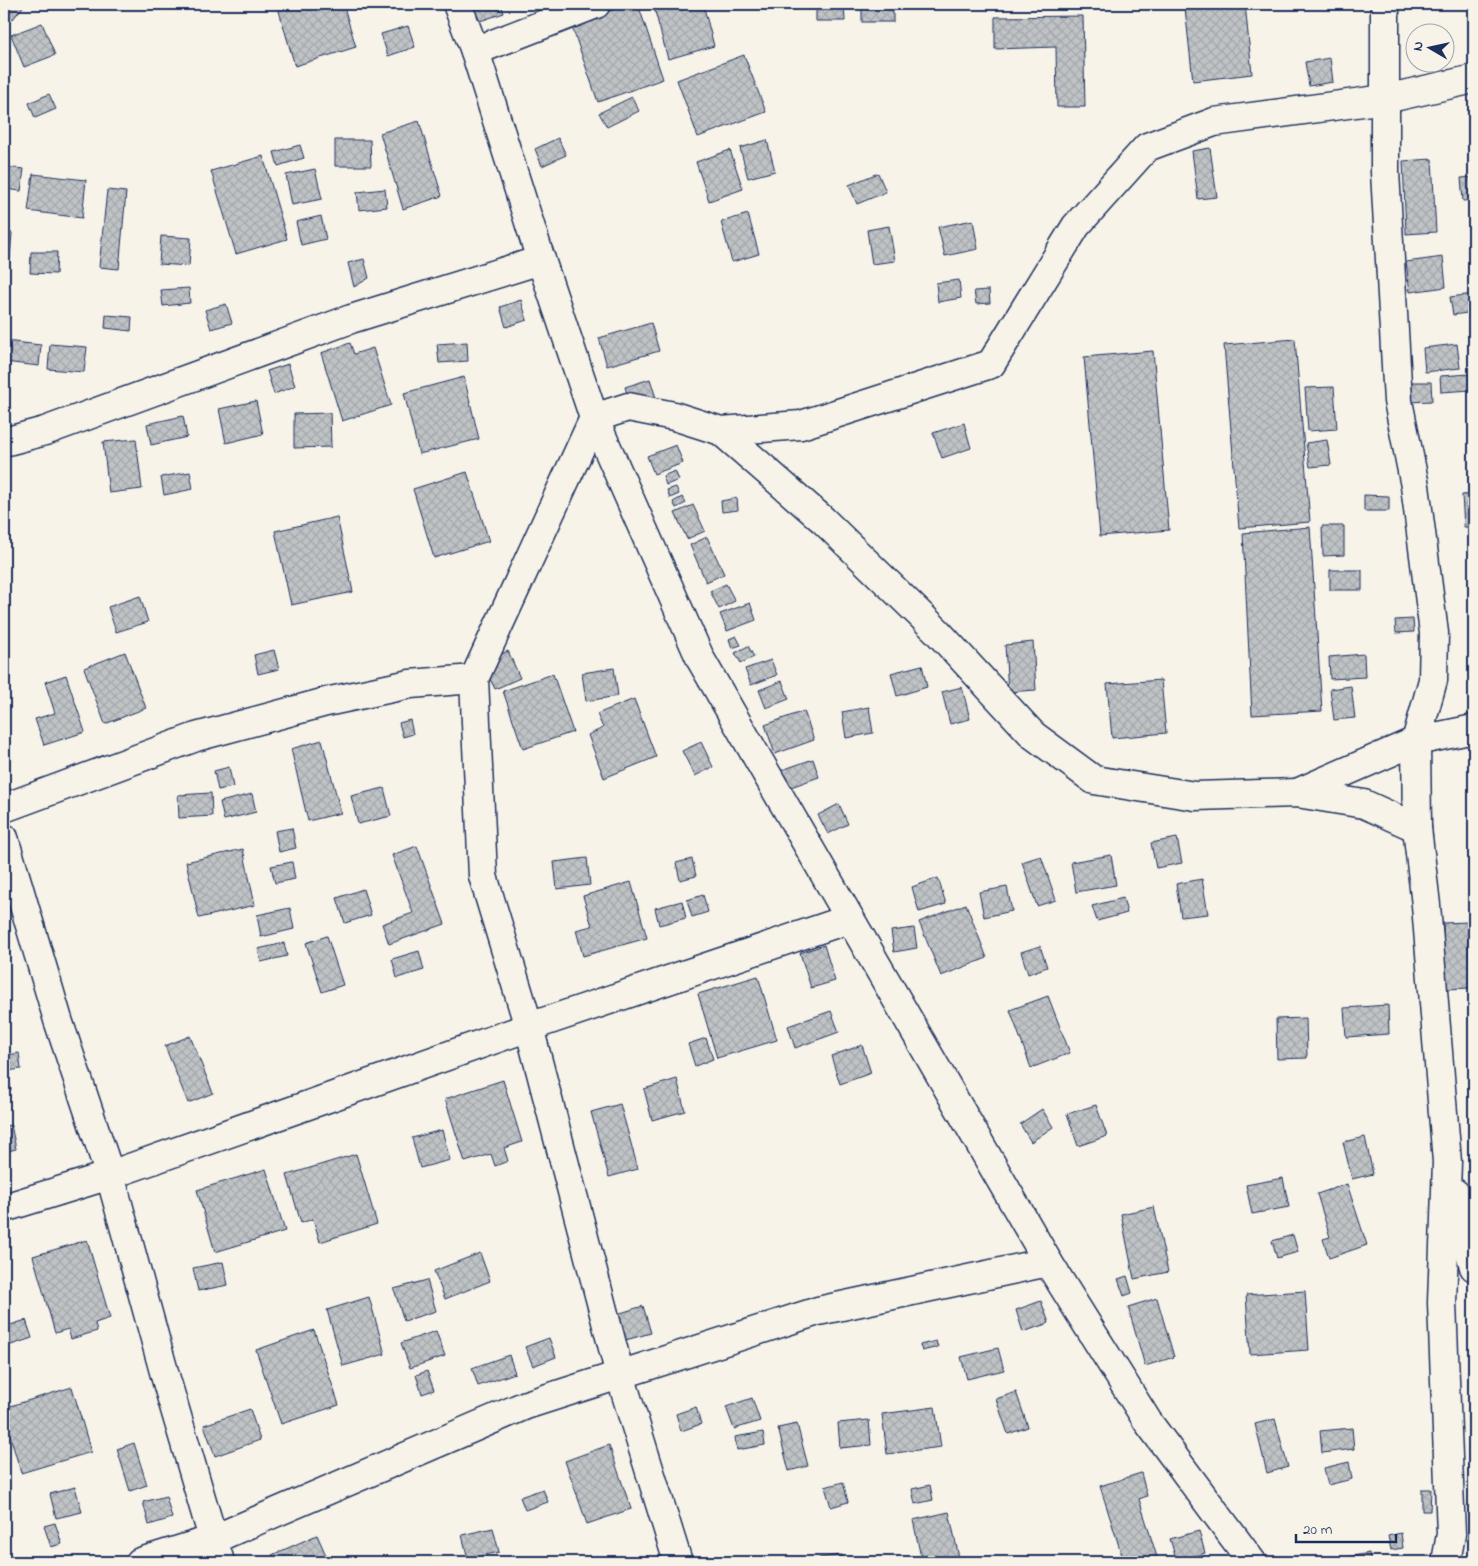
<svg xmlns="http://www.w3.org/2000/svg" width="1478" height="1566" viewBox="0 0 1478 1566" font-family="'Indie Flower',sans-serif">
	<defs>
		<pattern id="building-cross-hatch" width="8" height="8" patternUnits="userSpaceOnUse" patternTransform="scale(1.25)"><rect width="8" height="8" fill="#c0c3c5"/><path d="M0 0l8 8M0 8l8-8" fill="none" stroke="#a4a8ac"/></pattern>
	</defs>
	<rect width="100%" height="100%" fill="#f7f3e8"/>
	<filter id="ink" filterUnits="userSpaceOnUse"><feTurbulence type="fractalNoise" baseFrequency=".02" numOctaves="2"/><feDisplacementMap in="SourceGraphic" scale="10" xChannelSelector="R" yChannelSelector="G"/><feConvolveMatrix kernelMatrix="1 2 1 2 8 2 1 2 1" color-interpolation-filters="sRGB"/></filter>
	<g filter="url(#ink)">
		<!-- building -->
		<g fill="url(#building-cross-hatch)" stroke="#1b2f5e">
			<path d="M4 4H25L13 19 4 11Z"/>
			<path d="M277 4H343L356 47 295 66Z"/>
			<path d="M471 4H501L504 13 477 22Z"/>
			<path d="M630 4H638L663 79 598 102 571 24Z"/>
			<path d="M653 4H703L714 46 668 59Z"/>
			<path d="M703 4H722L704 8Z"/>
			<path d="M816 4H844L845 21H816Z"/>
			<rect x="862" y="4" width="31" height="18"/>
			<path d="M1228 4H1245L1252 74 1193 81 1185 8Z"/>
			<path d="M1083 16 1085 107H1057L1056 47 995 49V17Z"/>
			<path d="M42 23 55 55 24 67 11 35Z"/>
			<path d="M408 26 415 47 388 56 381 34Z"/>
			<path d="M744 55 766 112 698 137 677 80Z"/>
			<path d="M1330 58 1333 82 1309 86 1305 62Z"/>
			<path d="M49 94 56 109 35 118 29 103Z"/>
			<path d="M632 97 639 111 607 127 599 113Z"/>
			<path d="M419 121 442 196 403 209 380 133Z"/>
			<path d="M558 138 566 155 542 166 535 149Z"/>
			<path d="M335 140H370L371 166H335Z"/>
			<path d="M767 140 775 171 748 178 740 148Z"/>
			<path d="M300 145 304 158 278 166 274 152Z"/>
			<path d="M1210 148 1217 197 1198 199 1192 151Z"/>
			<path d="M730 150 743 189 709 201 696 162Z"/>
			<path d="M263 156 287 239 236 254 211 171Z"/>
			<path d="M1432 159 1436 232 1406 234 1403 161Z"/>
			<path d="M4 167 24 169 21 191 4 189Z"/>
			<path d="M315 169 322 199 292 205 286 175Z"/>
			<path d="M878 173 886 192 857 204 849 185Z"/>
			<path d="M33 174 86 180 82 218 28 211Z"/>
			<path d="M1474 177V200L1463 201 1461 178Z"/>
			<path d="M385 189 387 207 359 210 357 192Z"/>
			<path d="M107 190 126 192 119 269 99 267Z"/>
			<path d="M748 214 759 254 732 262 721 222Z"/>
			<path d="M321 216 326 239 301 245 296 222Z"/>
			<path d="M973 220 978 249 945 256 938 227Z"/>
			<path d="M889 226 895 261 872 264 867 230Z"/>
			<path d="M4 232 12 233 10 259H4Z"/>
			<path d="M161 236 191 238 189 266 159 264Z"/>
			<path d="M31 252H57L56 274 30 273Z"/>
			<path d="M1443 257 1446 287 1410 292 1406 262Z"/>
			<path d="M364 259 369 278 354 287 348 263Z"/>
			<path d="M959 280 961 298 938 302 936 283Z"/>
			<path d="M189 288 190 303 163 306 161 290Z"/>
			<path d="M989 290 990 303 976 304 974 291Z"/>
			<path d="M1474 294V312L1453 315 1450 297Z"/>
			<path d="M521 300 527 320 506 327 500 307Z"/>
			<path d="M226 304 232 323 211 329 205 310Z"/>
			<path d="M106 315 132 317 131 331 105 328Z"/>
			<path d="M651 323 659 351 607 366 599 338Z"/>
			<path d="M1295 339 1310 522 1239 528 1224 345Z"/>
			<path d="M5 341 41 345 39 366 4 362Z"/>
			<path d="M467 342 468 361 439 363 437 344Z"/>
			<path d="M350 343 354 354 373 348 391 405 342 421 321 353Z"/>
			<path d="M50 344 87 347 84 372 48 369Z"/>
			<path d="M1457 344 1460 368 1425 372 1423 348Z"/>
			<path d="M1153 351 1169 530 1100 536 1084 357Z"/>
			<path d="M288 364 295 386 274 394 267 371Z"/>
			<path d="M1470 374 1471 390 1441 392 1440 376Z"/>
			<path d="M464 377 479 439 419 454 404 393Z"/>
			<path d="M650 379 656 398 631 406 625 387Z"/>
			<path d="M1408 382H1431L1432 401 1408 402Z"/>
			<path d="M1334 387 1337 429 1308 431 1305 388Z"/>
			<path d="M256 401 263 434 226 443 219 409Z"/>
			<path d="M330 413 331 447 294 448V414Z"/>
			<path d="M183 416 187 437 151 445 147 424Z"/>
			<path d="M964 423 971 448 942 458 933 433Z"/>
			<path d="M136 439 142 489 109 493 103 442Z"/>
			<path d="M1327 440 1331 465 1310 467 1306 443Z"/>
			<path d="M676 445 683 463 654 474 647 456Z"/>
			<path d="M675 471 679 480 666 485 663 476Z"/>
			<path d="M190 472 193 489 164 495 161 477Z"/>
			<path d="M467 472 489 541 434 558 413 489Z"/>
			<path d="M676 487 679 494 670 498 667 490Z"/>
			<path d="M1474 494V527H1464L1462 495Z"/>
			<path d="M1364 495 1389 496V511H1364Z"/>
			<path d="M682 497 686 503 676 508 673 502Z"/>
			<path d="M737 498 738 510 722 512 721 501Z"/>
			<path d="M693 505 705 531 687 539 675 513Z"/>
			<path d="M337 517 353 592 291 605 275 531Z"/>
			<path d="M1322 526H1344V555L1323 556Z"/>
			<path d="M1310 527 1322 711 1252 715 1243 533Z"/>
			<path d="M707 537 724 574 706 582 690 545Z"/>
			<rect x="1330" y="570" width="32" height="20"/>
			<path d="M726 584 735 601 719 609 710 591Z"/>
			<path d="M140 596 148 622 116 632 108 607Z"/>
			<path d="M750 603 756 620 727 631 720 614Z"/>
			<path d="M1413 619 1414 632 1396 633 1395 620Z"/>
			<path d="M736 636 741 645 732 648 729 639Z"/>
			<path d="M1033 642 1036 690 1008 692 1005 645Z"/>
			<path d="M748 646 754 657 741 663 735 653Z"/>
			<path d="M274 650 279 669 258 674 254 655Z"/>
			<path d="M508 651 520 678 495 689 482 663Z"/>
			<path d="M125 652 146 708 105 724 84 668Z"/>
			<path d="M1364 654 1365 677 1330 679 1329 657Z"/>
			<path d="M771 660 777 675 751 685 745 669Z"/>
			<path d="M922 665 927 687 897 696 891 673Z"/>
			<path d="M614 668 618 696 586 701 582 673Z"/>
			<path d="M553 674 573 732 523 749 503 691Z"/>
			<path d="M66 675 85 732 44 745 35 719 55 713 45 682Z"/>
			<path d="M1161 680 1166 733 1112 738 1107 684Z"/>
			<path d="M782 681 789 699 766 708 759 690Z"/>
			<path d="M1351 686 1355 718 1334 720 1330 689Z"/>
			<path d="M962 687 970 719 950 724 942 692Z"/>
			<path d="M634 699 656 757 604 778 588 735 603 728 597 714Z"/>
			<path d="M869 707 873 733 846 738 842 712Z"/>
			<path d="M804 711 814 740 775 754 765 725Z"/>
			<path d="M410 720 413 734 403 737 399 723Z"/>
			<path d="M322 740 341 813 308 821 291 749Z"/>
			<path d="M701 742 713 767 695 776 682 751Z"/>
			<path d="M813 759 819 777 788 788 782 770Z"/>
			<path d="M229 767 233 787 218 790 214 771Z"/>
			<path d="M384 788 391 816 358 824 351 796Z"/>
			<path d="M211 793 212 816 179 818 178 795Z"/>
			<path d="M252 794 256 812 224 820 220 802Z"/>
			<path d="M839 804 848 824 828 834 818 815Z"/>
			<path d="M292 828 296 848 279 852 275 831Z"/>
			<path d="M1177 838 1182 863 1156 868 1151 843Z"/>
			<path d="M417 846 445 924 389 944 382 924 413 913 392 855Z"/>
			<path d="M243 849 255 905 199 918 186 862Z"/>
			<path d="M1111 855 1116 885 1076 892 1071 862Z"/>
			<path d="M1041 856 1056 900 1037 906 1022 862Z"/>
			<path d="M587 858 590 885 557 889 554 862Z"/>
			<path d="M692 859 696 876 680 880 676 863Z"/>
			<path d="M292 862 295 879 275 883 271 866Z"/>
			<path d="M938 878 946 904 919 912 912 887Z"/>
			<path d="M1202 879 1208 914 1181 917 1176 884Z"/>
			<path d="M631 882 647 938 583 956 576 930 592 926 583 896Z"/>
			<path d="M1007 887 1012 911 984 917 979 892Z"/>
			<path d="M363 889 371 915 345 923 337 898Z"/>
			<path d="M703 895 708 912 692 917 687 900Z"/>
			<path d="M1123 898 1127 913 1097 921 1092 906Z"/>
			<path d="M682 901 686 918 659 925 655 908Z"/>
			<path d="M966 904 987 958 941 976 919 922Z"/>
			<path d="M290 908 294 929 261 937 257 915Z"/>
			<path d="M1468 922 1470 988 1445 989 1443 923Z"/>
			<path d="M914 928 917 948 894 952 891 931Z"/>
			<path d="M327 936 343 985 322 992 306 943Z"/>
			<path d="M284 943 287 956 261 962 258 949Z"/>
			<path d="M824 945 835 981 811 988 800 953Z"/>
			<path d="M1040 946 1047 967 1028 974 1021 952Z"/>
			<path d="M419 951 424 970 397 978 392 959Z"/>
			<path d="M758 976 777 1040 717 1058 698 994Z"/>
			<path d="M1048 996 1070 1053 1031 1068 1010 1010Z"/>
			<path d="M1388 1005 1389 1034 1346 1037 1344 1008Z"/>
			<path d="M831 1011 839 1032 795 1048 788 1026Z"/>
			<path d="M1306 1018 1307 1058 1277 1059 1276 1019Z"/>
			<path d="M4 1036 8 1055 19 1053 21 1069 7 1071 11 1090 4 1091Z"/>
			<path d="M190 1036 213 1093 188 1103 165 1046Z"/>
			<path d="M706 1038 713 1059 695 1066 688 1044Z"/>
			<path d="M862 1045 871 1073 840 1084 831 1056Z"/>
			<path d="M677 1079 685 1111 652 1120 644 1089Z"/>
			<path d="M503 1080 522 1142 504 1148 508 1161 495 1166 491 1154 465 1162 445 1099Z"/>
			<path d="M620 1104 638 1169 609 1177 591 1112Z"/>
			<path d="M1096 1105 1107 1136 1078 1146 1067 1114Z"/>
			<path d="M1042 1109 1053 1127 1031 1142 1020 1124Z"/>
			<path d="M11 1125 16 1149 4 1152V1126Z"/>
			<path d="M442 1130 450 1160 420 1168 412 1138Z"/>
			<path d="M1365 1137 1373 1174 1352 1179 1343 1142Z"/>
			<path d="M356 1154 377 1224 320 1242 313 1219 301 1223 287 1175Z"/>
			<path d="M266 1169 285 1231 215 1252 197 1190Z"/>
			<path d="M1283 1178 1289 1207 1252 1214 1246 1185Z"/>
			<path d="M1347 1184 1367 1245 1329 1258 1323 1239 1330 1237 1317 1194Z"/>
			<path d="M1154 1207 1168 1272 1134 1279 1121 1214Z"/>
			<path d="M1293 1235 1298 1252 1277 1258 1272 1241Z"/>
			<path d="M87 1240 110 1318 95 1323 97 1331 71 1339 68 1329 55 1333 33 1256Z"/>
			<path d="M480 1253 490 1281 445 1299 434 1271Z"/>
			<path d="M223 1262 228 1285 198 1291 193 1268Z"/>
			<path d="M1127 1276 1132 1293 1124 1296 1118 1279Z"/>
			<path d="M427 1280 436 1311 404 1321 394 1289Z"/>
			<path d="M1305 1291 1309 1350 1250 1354 1246 1295Z"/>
			<path d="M369 1297 385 1354 343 1366 327 1310Z"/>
			<path d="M1157 1298 1174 1357 1145 1366 1128 1307Z"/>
			<path d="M1041 1301 1049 1323 1023 1332 1016 1310Z"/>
			<path d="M643 1306 651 1333 622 1341 614 1315Z"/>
			<path d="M26 1320 32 1338 8 1346 4 1327Z"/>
			<path d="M314 1330 339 1405 281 1424 256 1350Z"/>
			<path d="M436 1331 445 1356 410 1368 401 1343Z"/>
			<path d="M549 1338 556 1357 533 1366 525 1347Z"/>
			<path d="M936 1341 938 1347 922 1351 920 1345Z"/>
			<path d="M998 1348 1004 1370 967 1379 961 1357Z"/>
			<path d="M509 1355 515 1373 478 1386 472 1368Z"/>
			<path d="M427 1371 434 1390 422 1394 416 1375Z"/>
			<path d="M72 1387 91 1452 21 1473 4 1415V1408Z"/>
			<path d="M1016 1392 1028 1427 1008 1434 996 1399Z"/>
			<path d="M752 1398 760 1421 734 1429 726 1407Z"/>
			<path d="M696 1407 701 1424 681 1431 676 1414Z"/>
			<path d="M935 1407 941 1447 887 1454 882 1414Z"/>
			<path d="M250 1409 260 1440 215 1456 204 1425Z"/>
			<path d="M1275 1419 1288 1467 1267 1473 1255 1424Z"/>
			<path d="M869 1420 871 1445 840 1448 838 1423Z"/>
			<path d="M797 1424 808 1466 789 1471 778 1428Z"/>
			<path d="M1352 1428 1354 1449 1322 1453 1320 1431Z"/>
			<path d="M763 1432 765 1445 737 1450 735 1437Z"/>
			<path d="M134 1443 147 1485 130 1491 117 1449Z"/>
			<path d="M609 1445 631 1509 587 1524 565 1461Z"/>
			<path d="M1349 1462 1352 1479 1328 1485 1324 1468Z"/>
			<path d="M1141 1473 1147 1496 1139 1499 1157 1557 1142 1562H1124L1100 1486Z"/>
			<path d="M843 1482 848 1502 831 1507 825 1487Z"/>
			<path d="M930 1485 933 1500 915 1504 912 1489Z"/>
			<path d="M75 1487 82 1512 56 1518 50 1494Z"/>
			<path d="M543 1489 548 1502 525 1510 520 1497Z"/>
			<path d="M1422 1489H1431L1430 1511H1422Z"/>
			<path d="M166 1496 172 1518 149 1525 143 1502Z"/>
			<path d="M949 1512 960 1562H922L913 1520Z"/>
			<path d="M55 1523 62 1544 51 1547 44 1526Z"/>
			<path d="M493 1528 499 1552 468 1559 462 1535Z"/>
			<path d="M1199 1531 1205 1553 1177 1562 1170 1539Z"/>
			<path d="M1401 1533 1403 1548 1391 1550 1388 1536Z"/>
			<path d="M317 1535 329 1562H275L272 1555Z"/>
			<path d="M1369 1553 1371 1562H1322Z"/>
			<path d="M842 1555 843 1562H820L819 1558Z"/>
		</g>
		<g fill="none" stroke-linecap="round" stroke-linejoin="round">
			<defs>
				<g id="minor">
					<path d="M457 4 475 51 541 260 594 418 701 660 1048 1262 1148 1422 1252 1562"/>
					<path d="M1385 4V172L1398 401 1415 486 1434 633 1433 680 1416 741 1417 828 1426 905 1447 1162 1442 1303 1451 1534 1446 1562"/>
					<path d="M475 51 596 4"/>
					<path d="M721 431 801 425 991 364 1076 226 1147 147 1214 122 1385 99 1474 79"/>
					<path d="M4 442 45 431 351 319 541 260"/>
					<path d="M1297 793 1416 741 1474 729"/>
					<path d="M4 808 196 737 326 702 410 684 474 679"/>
					<path d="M4 838 58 1020 110 1175 166 1379 220 1562"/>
					<path d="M1455 1193 1474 1267"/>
					<path d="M4 1208 110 1175 529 1027 849 919"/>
					<path d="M140 1562 214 1539 526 1405 818 1311 1048 1262"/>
					<path d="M678 1562 620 1375 529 1027 483 876 474 679 594 418 628 407 674 416 721 431 823 520 936 630 1033 735 1094 780 1195 796 1297 793 1364 804 1417 828"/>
				</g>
			</defs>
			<!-- minor casing -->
			<use href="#minor" stroke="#1b2f5e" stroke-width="31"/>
			<!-- minor -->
			<use href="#minor" stroke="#f7f3e8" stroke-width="28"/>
		</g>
	</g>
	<!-- margin -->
	<rect width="1478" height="1566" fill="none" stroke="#f7f3e8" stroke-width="20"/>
	<rect x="10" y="10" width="1458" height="1546" fill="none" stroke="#1b2f5e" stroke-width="2" filter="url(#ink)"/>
	<!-- north arrow -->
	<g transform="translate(1430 48) rotate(279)"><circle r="24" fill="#f7f3e8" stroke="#9fa5b1"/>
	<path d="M0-4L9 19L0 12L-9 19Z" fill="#1b2f5e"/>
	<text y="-8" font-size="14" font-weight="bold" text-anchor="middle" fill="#1b2f5e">N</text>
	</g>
	<!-- scale -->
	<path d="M1296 1534v8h100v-8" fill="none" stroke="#1b2f5e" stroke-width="2.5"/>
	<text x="1303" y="1534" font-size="15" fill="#1b2f5e" stroke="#f7f3e8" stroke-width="4" paint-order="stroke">20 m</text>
</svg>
